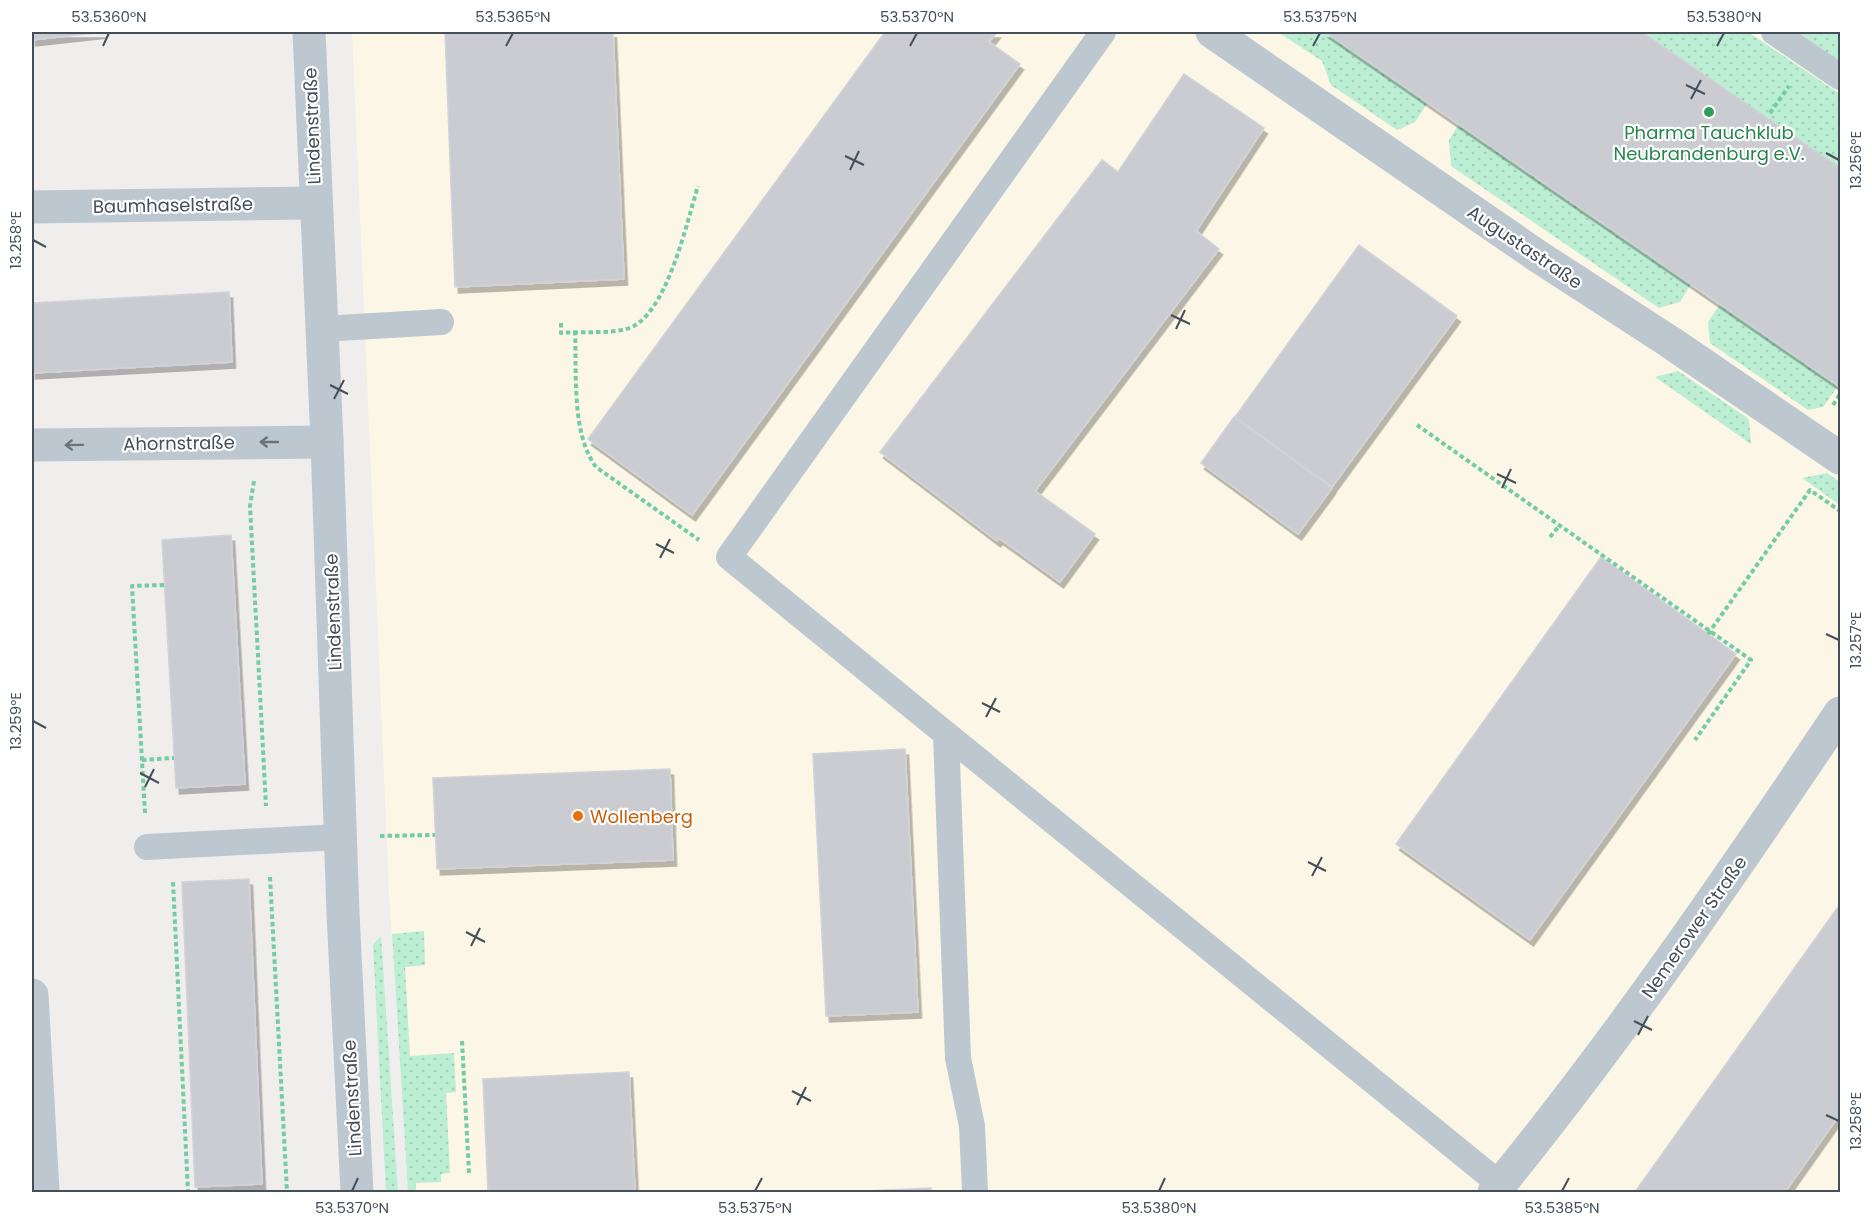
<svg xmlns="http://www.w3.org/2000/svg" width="1872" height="1224" viewBox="0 0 1872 1224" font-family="Poppins,sans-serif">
	<defs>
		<pattern id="green-dots" width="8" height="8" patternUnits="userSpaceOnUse" patternTransform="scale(1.5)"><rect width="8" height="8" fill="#bbeed2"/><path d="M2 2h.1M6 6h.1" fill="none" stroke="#a2ceb7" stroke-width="1.8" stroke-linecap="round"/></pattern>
		<filter id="shadow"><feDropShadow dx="3.5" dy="6" stdDeviation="0" flood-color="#0004"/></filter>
	</defs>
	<rect width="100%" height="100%" fill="#f0eded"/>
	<!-- commercial -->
	<path fill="#fbf6e5" d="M352 32H1840V1192H408L389 893Z"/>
	<!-- green -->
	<g fill="url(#green-dots)">
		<path d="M1278 32H1325L1428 102 1415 122 1397 130 1331 85 1322 61Z"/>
		<path d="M1642 32H1748L1840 94V168Z"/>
		<path d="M1796 32H1840V62Z"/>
		<path d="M1459 124 1691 284 1680 302 1659 308 1451 166 1449 140Z"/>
		<path d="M1720 304 1838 386 1823 407 1808 410 1710 343 1708 322Z"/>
		<path d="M1678 371 1749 419 1751 444 1655 377Z"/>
		<path d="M1827 473 1840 482V505L1802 478Z"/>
		<path d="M424 931 425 965 405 967 410 1056 454 1053 456 1092 446 1093 450 1173 441 1174V1182L416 1183V1192H408L392 934Z"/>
		<path d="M381 936 398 1192H386L373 945Z"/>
	</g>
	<!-- building -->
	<g fill="#caccd2" stroke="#d1d3d9" stroke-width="1.5" filter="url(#shadow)">
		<path d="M32 32H104L32 40Z"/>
		<path d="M445 32H613L624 279 455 287Z"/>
		<path d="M885 32H997L989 42 1020 64 692 515 588 439Z"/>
		<path d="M1325 32H1642L1840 168V387Z"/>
		<path d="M1184 74 1264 128 1196 231 1219 249 1035 491 1095 534 1060 582 999 538 997 541 880 452 1102 160 1118 172Z"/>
		<path d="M1359 245 1457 316 1332 487 1235 417Z"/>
		<path d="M229 292 232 362 32 373V303Z"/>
		<path d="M1234 417 1332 488 1298 534 1201 463Z"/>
		<path d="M231 535 245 784 176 788 162 540Z"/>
		<path d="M1601 557 1736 654 1530 940 1396 844Z"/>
		<path d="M905 749 918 1012 826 1016 813 754Z"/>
		<path d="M670 769 673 860 437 869 433 778Z"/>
		<path d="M249 879 262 1184 195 1187 182 882Z"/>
		<path d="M1840 904V1114L1785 1192H1635Z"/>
		<path d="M629 1072 635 1192H488L483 1079Z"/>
		<path d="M931 1188V1192H843Z"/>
	</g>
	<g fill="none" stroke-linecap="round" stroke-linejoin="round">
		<!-- path -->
		<g stroke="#73cca5" stroke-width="4" stroke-dasharray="4.5 3" stroke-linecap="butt">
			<path d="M1770 113 1789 86"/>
			<path d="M561 323V333C582 331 606 334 626 329 666 320 687 221 698 186"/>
			<path d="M575 331C577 374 571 433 596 467L699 540"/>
			<path d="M1833 405 1840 394"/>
			<path d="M1417 425 1751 660 1695 740"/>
			<path d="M254 481 250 506 266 806"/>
			<path d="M1550 537 1560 525"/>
			<path d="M1708 634 1810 490 1840 511"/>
			<path d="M142 760 174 758"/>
			<path d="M145 813 132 586 164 585"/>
			<path d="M380 836 435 835"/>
			<path d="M270 877 287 1192"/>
			<path d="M173 882 188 1192"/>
			<path d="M462 1041 469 1173"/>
		</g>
		<!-- service -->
		<g stroke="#bdc7d0" stroke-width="26">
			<path d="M1774 32 1840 77"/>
			<path d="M322 329 441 322"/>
			<path d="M946 734 1501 1185"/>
			<path d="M147 847 340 837"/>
			<path d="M975 1192 972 1126 958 1058 946 734 729 557 1103 32"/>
		</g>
		<!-- minor -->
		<g stroke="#bdc7d0" stroke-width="33">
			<path d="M309 32 327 442 343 914 357 1192"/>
			<path d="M1212 32 1539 257 1670 342 1840 458"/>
			<path d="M32 207 315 203"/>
			<path d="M32 445 327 442"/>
			<path d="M32 995 43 1192"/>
			<path d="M1494 1192C1619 1039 1730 877 1840 713"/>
		</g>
	</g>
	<!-- one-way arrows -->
	<defs><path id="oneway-shaft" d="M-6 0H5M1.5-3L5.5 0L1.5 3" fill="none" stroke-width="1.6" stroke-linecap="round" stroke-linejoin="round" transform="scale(1.5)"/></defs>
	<g stroke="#69737d">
		<use href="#oneway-shaft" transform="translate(269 442) rotate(180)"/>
		<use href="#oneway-shaft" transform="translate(74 445) rotate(179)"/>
	</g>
	<!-- ticks -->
	<path fill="none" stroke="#454f5a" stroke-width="2" d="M103 46 109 33M506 46 513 33M910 46 917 33M1313 46 1320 33M1717 46 1724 33M1686 85 1705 94M1691 99 1701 80M1826 153 1839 160M845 156 864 165M850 170 859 151M33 240 46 247M1171 315 1190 324M1176 329 1185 310M330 385 348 394M334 399 344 380M1497 474 1516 483M1502 488 1511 469M656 544 674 553M660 558 670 539M1826 634 1839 640M982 703 1000 712M986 717 996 698M33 721 46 728M140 773 159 783M145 787 154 769M1308 862 1326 871M1312 876 1322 857M466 932 485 942M471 946 480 928M1634 1021 1652 1030M1638 1035 1648 1016M792 1091 811 1101M797 1105 806 1087M1826 1115 1839 1121M352 1191 358 1178M755 1191 762 1178M1159 1191 1165 1178M1562 1191 1569 1178"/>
	<!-- markers -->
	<circle fill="#2e9e5b" stroke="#fff" stroke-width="2" cx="1709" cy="112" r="6"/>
	<circle fill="#e8710a" stroke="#fff" stroke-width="2" cx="578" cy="816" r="6"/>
	<g text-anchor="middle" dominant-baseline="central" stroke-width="4.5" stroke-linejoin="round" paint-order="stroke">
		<!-- street labels -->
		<g font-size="18" fill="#454f5a" stroke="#fff">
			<text transform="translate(312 126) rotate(-92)">Lindenstraße</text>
			<text transform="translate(173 205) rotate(-1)">Baumhaselstraße</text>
			<text transform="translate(1525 247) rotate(34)">Augustastraße</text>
			<text transform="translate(179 443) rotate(-1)">Ahornstraße</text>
			<text transform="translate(333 612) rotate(-92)">Lindenstraße</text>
			<text transform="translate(1694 927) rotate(-55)">Nemerower Straße</text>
			<text transform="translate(352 1098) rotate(-93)">Lindenstraße</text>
		</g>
		<!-- leisure labels -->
		<g font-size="18" fill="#27864d" stroke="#fff">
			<text x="1709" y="132">Pharma Tauchklub<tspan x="1709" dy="21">Neubrandenburg e.V.</tspan></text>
		</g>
		<!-- food labels -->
		<g font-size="18" fill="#c56008" stroke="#fff" text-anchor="start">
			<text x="590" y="816">Wollenberg</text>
		</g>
	</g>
	<!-- border -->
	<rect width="1872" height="1224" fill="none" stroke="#ffffff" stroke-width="66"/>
	<rect x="33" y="33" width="1806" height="1158" fill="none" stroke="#454f5a" stroke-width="2"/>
	<g font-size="15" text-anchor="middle" fill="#454f5a">
		<text x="109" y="22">53.5360°N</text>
		<text x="513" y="22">53.5365°N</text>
		<text x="917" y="22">53.5370°N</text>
		<text x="1320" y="22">53.5375°N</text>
		<text x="1724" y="22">53.5380°N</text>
		<text transform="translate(1856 160) rotate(-90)" y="5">13.256°E</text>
		<text transform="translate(16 240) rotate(-90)" y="5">13.258°E</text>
		<text transform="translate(1856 640) rotate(-90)" y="5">13.257°E</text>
		<text transform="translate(16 721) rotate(-90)" y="5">13.259°E</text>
		<text transform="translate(1856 1121) rotate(-90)" y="5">13.258°E</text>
		<text x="352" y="1213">53.5370°N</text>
		<text x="755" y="1213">53.5375°N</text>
		<text x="1159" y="1213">53.5380°N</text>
		<text x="1562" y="1213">53.5385°N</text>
	</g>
</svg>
